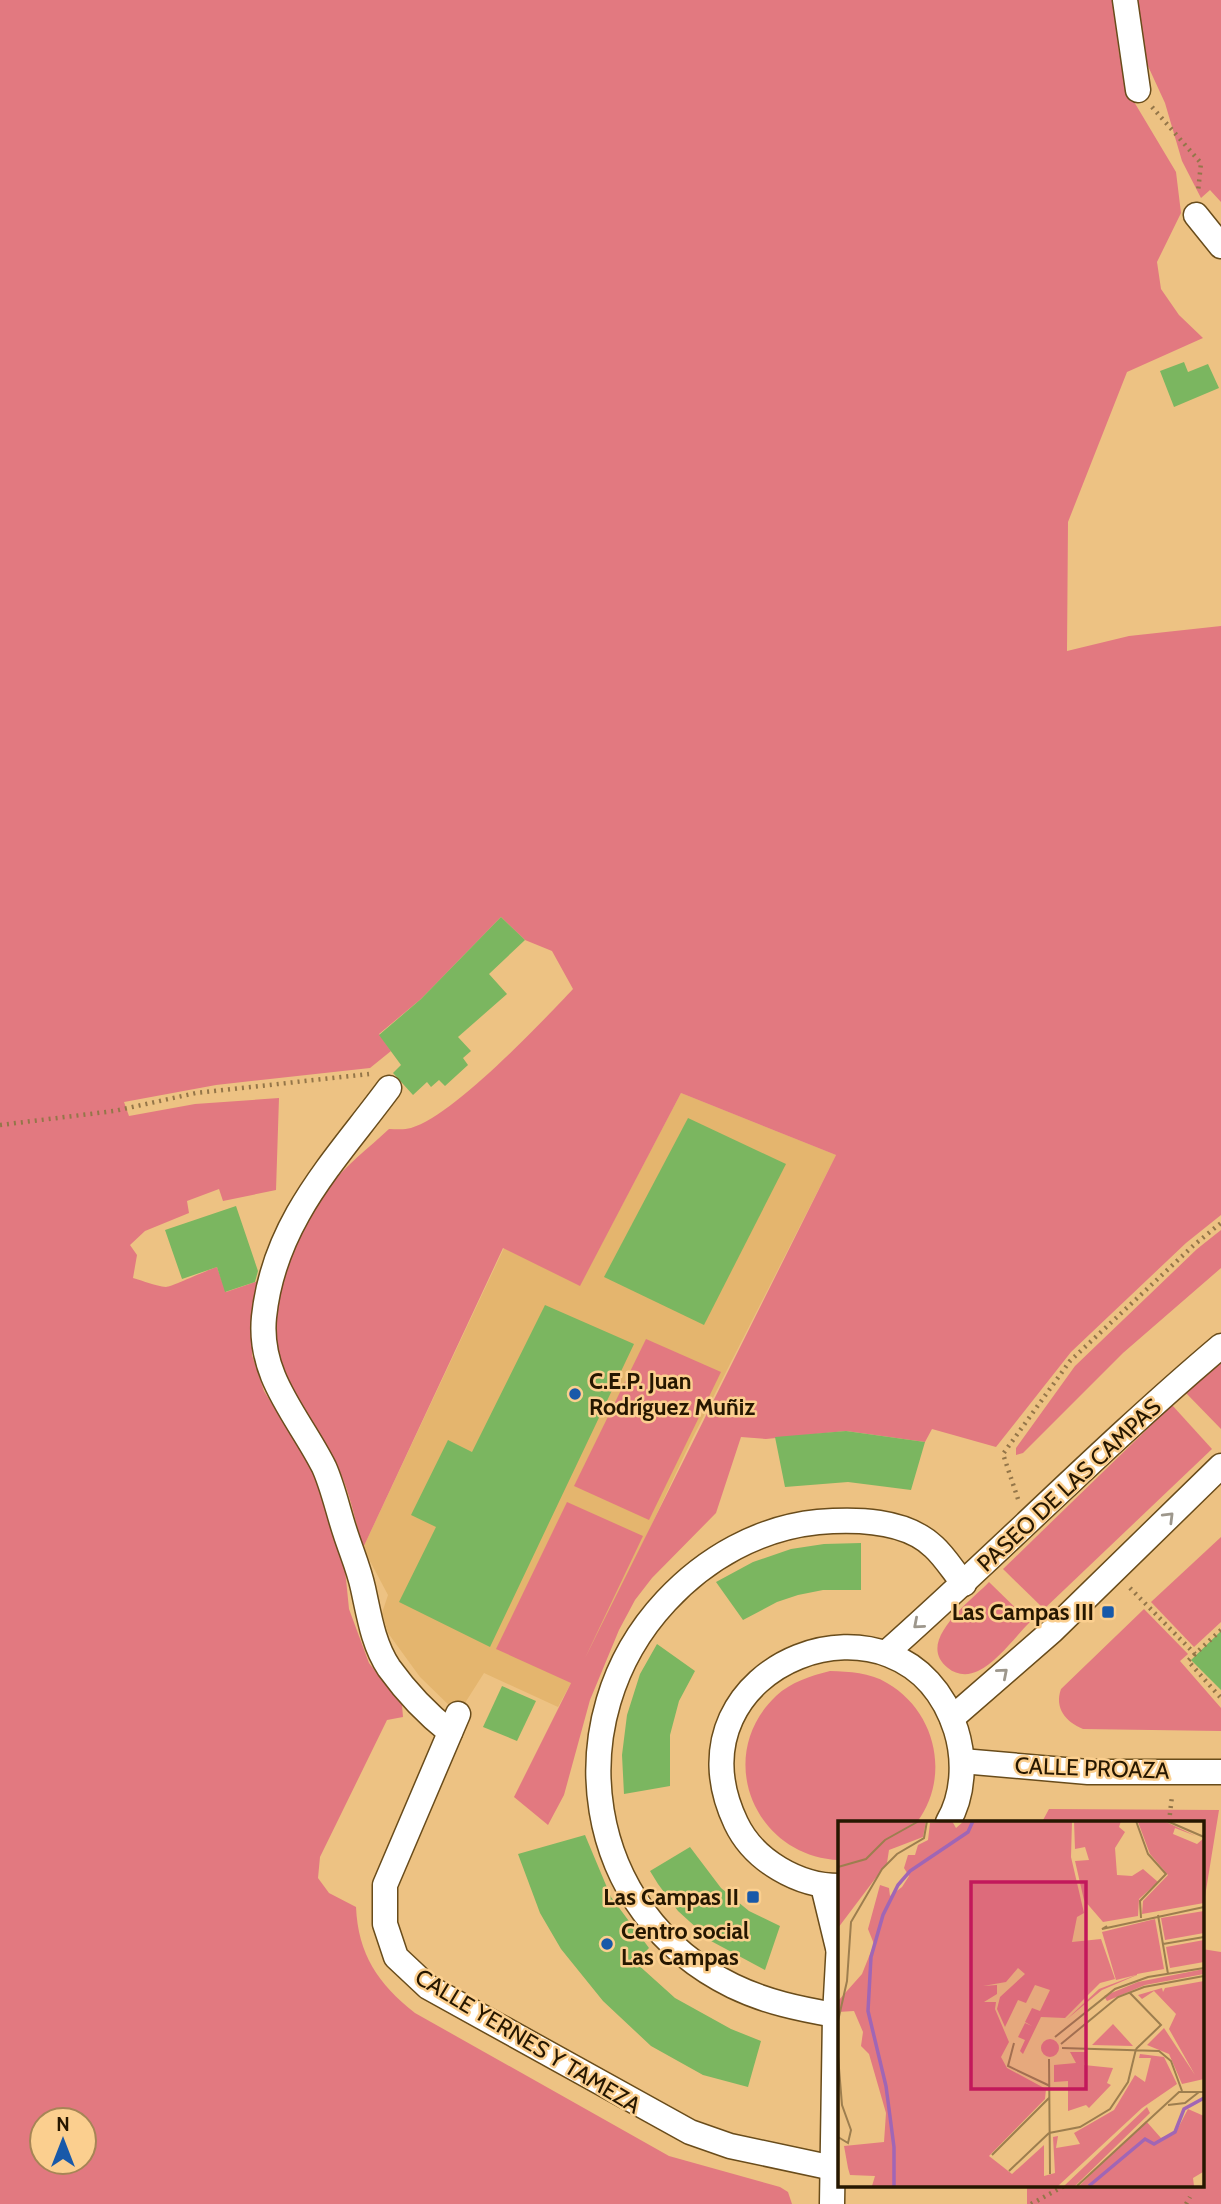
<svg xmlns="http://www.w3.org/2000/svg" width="1221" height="2204" viewBox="0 0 1221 2204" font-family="Cabin,sans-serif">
	<rect width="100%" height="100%" fill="#edc283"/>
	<!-- built -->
	<path fill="#e4b56e" d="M681 1093 836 1155 691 1441 620 1592 558 1707 484 1673 458 1714 420 1677 388 1633 382 1613 388 1595 363 1548 504 1248 580 1285Z"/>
	<!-- green -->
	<g fill="#e27980" fill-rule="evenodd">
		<path d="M0 0H1113L1119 53 1130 95 1176 172 1181 213 1157 262 1161 289 1179 315 1203 338 1127 372 1068 522 1067 651 1129 636 1221 626V1215L1186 1243 1071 1352 996 1447 932 1429 925 1442 846 1431 766 1439 741 1437 716 1513 652 1578 635 1600 619 1630 590 1700 564 1795 548 1825 514 1797 571 1683 496 1649 567 1502 643 1536 585 1658 836 1155 681 1093 580 1286 503 1248 363 1548C355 1521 350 1491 337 1466 322 1436 299 1410 285 1379 259 1318 292 1239 328 1189 344 1166 369 1148 389 1129 396 1129 404 1130 411 1128 453 1116 541 1023 573 989L552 951 525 940 501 917 421 999 379 1034 391 1051 370 1068 216 1085 124 1102 129 1116 195 1104 279 1098 276 1190 223 1201 219 1189 187 1201 189 1213 145 1231 130 1245 137 1255 133 1278C144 1281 155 1286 166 1287 171 1287 207 1270 217 1267L226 1292 261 1280 252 1355 264 1391 321 1484 344 1559 349 1609 369 1663 402 1705 403 1717 387 1720 320 1857 318 1878 329 1893 356 1907C358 1954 378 1984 415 2013L669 2156 780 2187 788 2192 792 2204H0ZM42 2120H84V2162H42Z"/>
		<path d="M1133 0H1221V202L1210 190 1201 198 1182 161 1165 103 1142 53Z"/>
		<path d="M1221 1230V1268L1123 1353 1023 1453 1016 1455V1448L1075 1366 1197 1249Z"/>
		<path d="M646 1339 721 1372 649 1520 574 1486Z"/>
		<path d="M1221 1360V1429L1186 1393Z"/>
		<path d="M1172 1405 1212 1449 1044 1609 1003 1569Z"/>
		<path d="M1221 1537V1622L1194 1647 1151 1602Z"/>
		<path d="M989 1582 1030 1622C1014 1638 998 1661 978 1671 968 1676 956 1675 948 1668 914 1642 971 1601 989 1582Z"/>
		<path d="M1144 1609 1188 1654 1180 1661 1221 1708V1731L1083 1729C1066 1722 1054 1708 1061 1689Z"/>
		<path d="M830 1671C850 1672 869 1672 887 1683 936 1711 951 1777 917 1822H839V1860C754 1856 713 1756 776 1696 791 1682 810 1676 830 1671Z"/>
		<path d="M1049 1809 1219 1810 1202 1915V1822H1042Z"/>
		<path d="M1202 1949 1221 1952V2204H1027V2185H1202Z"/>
	</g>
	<!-- building -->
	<g fill="#7bb660">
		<path d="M1184 362 1188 372 1208 364 1219 388 1174 407 1160 371Z"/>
		<path d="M501 917 525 940 489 974 507 994 458 1037 471 1051 463 1058 468 1065 445 1086 439 1080 431 1087 427 1082 413 1095 393 1073 401 1065 379 1035 421 999Z"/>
		<path d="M688 1118 786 1164 704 1325 604 1277Z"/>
		<path d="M236 1206 258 1271 255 1282 225 1292 217 1267 182 1279 165 1230Z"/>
		<path d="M545 1305 634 1344 490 1647 399 1602 436 1527 411 1515 448 1440 472 1452Z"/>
		<path d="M846 1431 925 1442 911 1490 848 1482 785 1487 775 1437Z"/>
		<path d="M861 1543V1590H823L798 1595 777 1602 743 1620 716 1582 753 1562 791 1549 824 1544Z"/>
		<path d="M1221 1631V1690L1191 1660Z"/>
		<path d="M657 1644 695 1671 679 1701 670 1735V1786L624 1794 622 1755 627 1715 640 1674Z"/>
		<path d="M502 1686 536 1701 517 1741 483 1727Z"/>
		<path d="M585 1835 611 1897 649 1948 635 1962 675 1998 731 2029 761 2041 748 2087 703 2075 651 2046 603 2001 561 1949 540 1913 518 1854Z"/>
		<path d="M690 1847 721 1888 749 1911 780 1926 765 1970 711 1941 678 1911 658 1884 650 1871Z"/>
	</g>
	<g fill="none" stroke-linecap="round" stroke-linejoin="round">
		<defs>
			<g id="minor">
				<path d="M1125 0 1138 90"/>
				<path d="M1196 215 1221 246"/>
				<path d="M389 1088C335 1161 274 1221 264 1317 258 1377 299 1417 324 1467 333 1487 338 1511 345 1532 351 1551 359 1569 363 1588 369 1615 373 1644 389 1668 407 1693 427 1714 450 1732"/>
				<path d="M886 1653C999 1553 1105 1444 1221 1346"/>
				<path d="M458 1714 385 1885V1924L396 1957 428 1987 690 2132 730 2146 833 2168"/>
				<path d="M952 1718 1052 1631 1221 1466"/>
				<path d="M962 1761 1088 1772H1221"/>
				<path d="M823 1886 838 1948"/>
				<path d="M839 1886C799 1886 754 1861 736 1823 660 1663 905 1571 956 1730 965 1759 964 1795 948 1822"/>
				<path d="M835 2015C800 2009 766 2002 733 1986 583 1913 555 1720 666 1601 706 1558 759 1528 818 1522 855 1519 905 1519 934 1547 945 1557 954 1572 964 1584"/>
				<path d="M832 2204 835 2015 839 1943"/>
			</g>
		</defs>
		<!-- minor casing -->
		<use href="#minor" stroke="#694c1b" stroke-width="27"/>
		<!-- path -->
		<g stroke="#947649" stroke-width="4.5" stroke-dasharray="2 5" stroke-linecap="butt">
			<path d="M1152 107 1201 163 1198 192"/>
			<path d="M0 1125 114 1111 196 1093 369 1074"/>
			<path d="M1018 1499 1003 1454 1070 1361 1194 1245 1221 1223"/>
			<path d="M1130 1588 1195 1654 1221 1630"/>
			<path d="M1195 1654 1188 1661 1221 1698"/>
			<path d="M1169 1822 1172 1796"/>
			<path d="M1031 2204 1066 2185"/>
			<path d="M1186 2204 1190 2197"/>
		</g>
		<!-- minor -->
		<use href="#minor" stroke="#fff" stroke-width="24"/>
	</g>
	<!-- one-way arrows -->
	<defs><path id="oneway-chevron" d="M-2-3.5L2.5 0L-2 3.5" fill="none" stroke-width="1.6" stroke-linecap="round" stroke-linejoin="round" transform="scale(1.75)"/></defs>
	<g stroke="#9d978c">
		<use href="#oneway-chevron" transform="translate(1169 1517) rotate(-45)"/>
		<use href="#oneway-chevron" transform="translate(918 1624) rotate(139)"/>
		<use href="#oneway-chevron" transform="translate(1003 1673) rotate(-41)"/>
	</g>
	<!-- markers -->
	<g fill="#1859a9" stroke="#fbcf8f" stroke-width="2.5">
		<circle cx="575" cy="1394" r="7"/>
		<rect x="1101" y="1605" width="14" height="14" rx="3.5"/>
		<rect x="746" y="1890" width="14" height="14" rx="3.5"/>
		<circle cx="607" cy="1944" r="7"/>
	</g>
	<g text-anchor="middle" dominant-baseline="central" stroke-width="5" stroke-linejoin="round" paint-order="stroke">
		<!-- poi labels -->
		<g font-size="23" font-weight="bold" fill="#261700" stroke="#fbcf8f" text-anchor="start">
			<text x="589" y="1381">C.E.P. Juan<tspan x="589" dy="26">Rodríguez Muñiz</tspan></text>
			<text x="1094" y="1612" text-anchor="end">Las Campas III</text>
			<text x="739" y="1897" text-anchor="end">Las Campas II</text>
			<text x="621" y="1931">Centro social<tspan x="621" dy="26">Las Campas</tspan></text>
		</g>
		<!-- street labels -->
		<g font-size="23" fill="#261700" stroke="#fbcf8f">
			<text transform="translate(1069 1485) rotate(-43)">PASEO DE LAS CAMPAS</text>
			<text transform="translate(1092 1768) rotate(2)">CALLE PROAZA</text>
			<text transform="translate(528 2041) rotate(31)">CALLE YERNES Y TAMEZA</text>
		</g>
	</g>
	<!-- overview -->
	<g transform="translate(838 1821)">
		<rect width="366" height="366" fill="#edc283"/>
		<path d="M0 0H88L85 16 51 29 49 42 0 107ZM114 0 118 7 126 0H234L233 36 246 92 239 96 234 121 263 118 277 158 262 162 227 197 203 196 185 233 182 230 187 219 180 216 187 202 194 205 187 201 194 187 202 190 212 169 197 164 188 182 180 179 167 206 159 188 162 176 187 153 180 147 168 161 145 165 159 164V173L146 181H158L157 188 171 221 163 236 169 247 208 268 207 278 151 335 174 353 206 324V355L217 352 215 316 220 315 218 327 242 323 236 312 276 289 297 254 307 261 313 237H301L302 233 326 236 339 263 304 287 220 365H34L37 355 12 354 10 347 6 325 46 321 48 292 31 233 23 225 25 211 16 190 0 191V180L24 153 36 123 30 108 42 64 51 67 52 75 64 66 71 55 66 47 70 34H77L80 24 90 19 92 2ZM236 0H283L281 6 287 11 277 27 279 54 294 55 305 48 320 61 301 78 300 95 265 101 246 79 237 40 251 39 247 26 237 28ZM326 0 358 15 337 7 335 13 359 23 366 17V82L304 93 305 80 330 54 312 33 300 1ZM366 90V112L327 119 323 97ZM317 98 326 148 299 153V154L264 169 229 198 261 168 298 154 278 159 264 111ZM366 119V141L332 147 328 126ZM366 148V153L307 164 269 180 266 175 300 161ZM366 160V258L344 263 331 233 309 224 326 207 357 254 331 208 338 193 316 170 304 178 300 174 324 167 325 171 327 167ZM275 203 295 225 254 224ZM203 227a9 9 0 1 1 18 0a9 9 0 1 1-18 0ZM232 231H248L246 244 275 247 269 262 273 264 251 287 248 284 230 290V260L216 261V244L238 242ZM309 286 312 292 237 365H226ZM350 288 366 295 365 351 355 357 356 365H241L308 300 323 317 338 311Z" fill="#e27980"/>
		<path fill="none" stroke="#a066b5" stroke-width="3.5" d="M56 365V326L48 265 30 190 33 136 45 94 60 64 72 50 130 11 135 0M251 365 307 318 316 323 337 311 346 288 366 277"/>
		<path fill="none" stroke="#9d7e4f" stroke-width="2" d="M298 0 310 33 328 53 302 80 303 97M329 0 366 16M0 46 28 38 47 19 81 0M320 94 330 153M269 105 264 108 366 86M325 123 366 116M291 171 323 204 298 228M0 200 9 160 13 101 44 48 59 33 86 17 89 0M217 216 277 168 310 156 366 147M176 222 170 245 212 265M223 223 280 176 306 166 366 155M224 227 321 230 333 240 344 270M0 235 4 284 13 309 10 322 0 316M211 238 212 353M330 284 347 282 361 271M211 312 242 306 272 288 290 261 298 228M154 334 211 277M171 350 211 312M239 365 341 271H366"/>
		<path fill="#c2185b" fill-opacity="0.15" stroke="#c2185b" stroke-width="3.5" d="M133 61H248V268H133Z"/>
		<rect width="366" height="366" fill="none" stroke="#261700" stroke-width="3.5"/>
	</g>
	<!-- north arrow -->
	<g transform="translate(63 2141)"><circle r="33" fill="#fbcf8f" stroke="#a68556" stroke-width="2"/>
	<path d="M0-5L12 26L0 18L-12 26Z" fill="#1859a9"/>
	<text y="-10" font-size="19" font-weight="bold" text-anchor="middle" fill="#261700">N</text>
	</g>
</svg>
